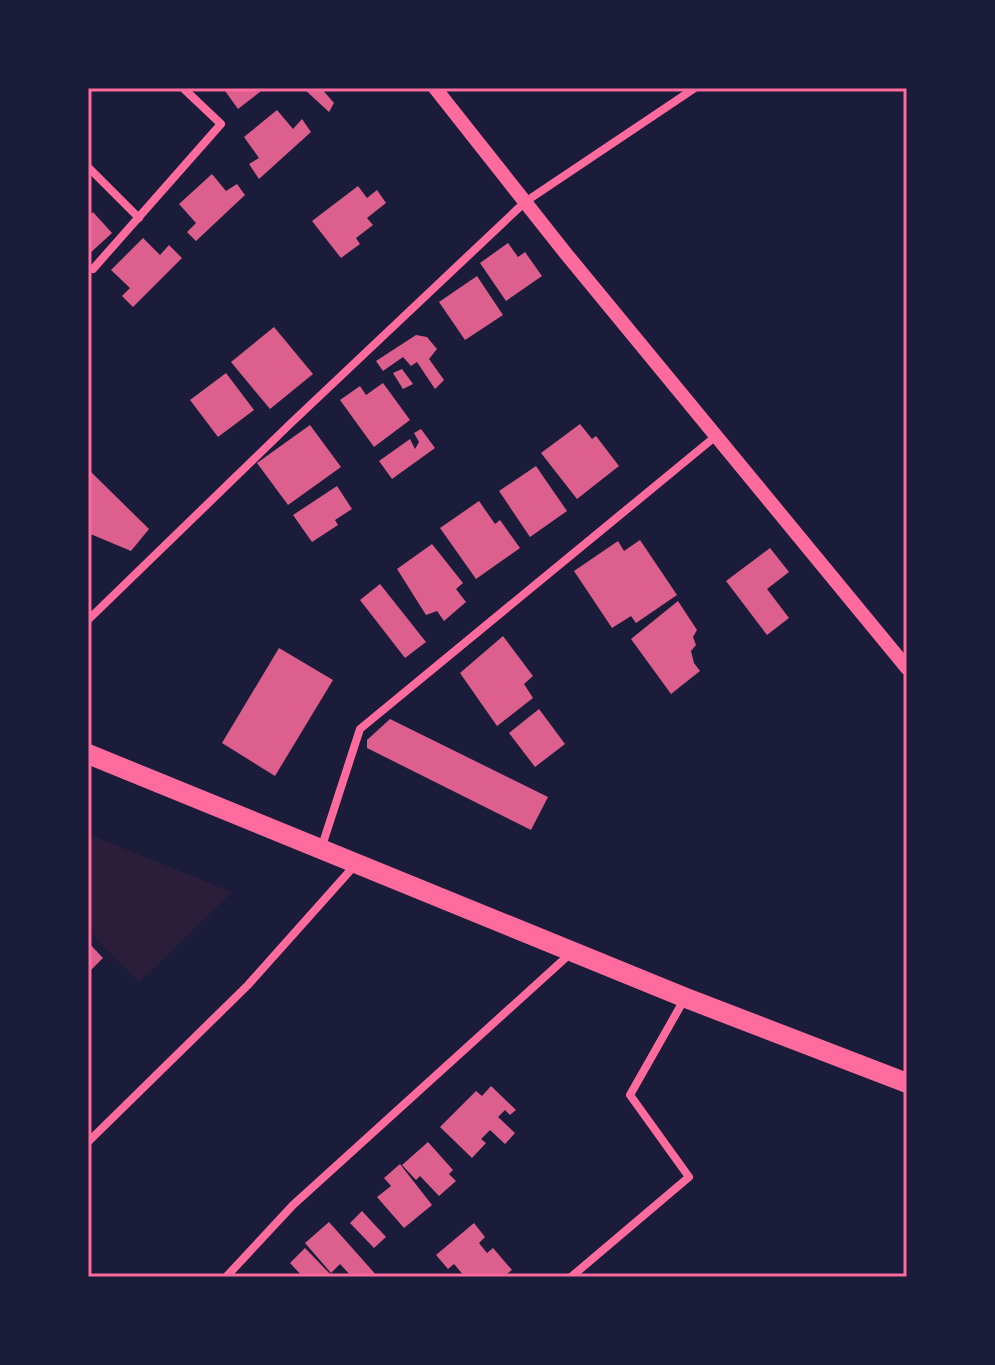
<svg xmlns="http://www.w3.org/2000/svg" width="995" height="1365" viewBox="0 0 995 1365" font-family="Lato,sans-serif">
	<rect width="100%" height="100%" fill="#1b1b3a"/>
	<!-- green -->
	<path fill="#2a1e3b" d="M88 834 232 892 139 982 88 931Z"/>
	<!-- building -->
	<g fill="#dd5f8e">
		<path d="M223 88H265L238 109Z"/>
		<path d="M303 88H321L334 103 329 112Z"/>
		<path d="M277 110 293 129 302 119 311 132 259 179 249 164 259 158 244 137Z"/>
		<path d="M212 174 226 191 237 184 245 195 196 241 187 232 196 223 179 204Z"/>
		<path d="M358 186 367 198 377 190 386 203 367 218 373 225 356 238 360 244 341 258 312 221Z"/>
		<path d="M93 212 112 233 88 255V217Z"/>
		<path d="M143 238 160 255 169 245 182 258 133 307 122 296 130 288 111 270Z"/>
		<path d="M508 243 518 257 525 252 542 276 506 301 480 263Z"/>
		<path d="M477 276 503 315 465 340 439 302Z"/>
		<path d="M274 327 313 374 270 409 231 362Z"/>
		<path d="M416 335 427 337 437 349 429 359 444 380 435 389 417 362 411 366 403 357 383 371 376 361Z"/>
		<path d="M402 369 413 384 403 389 393 373Z"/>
		<path d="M226 373 254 410 218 437 190 400Z"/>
		<path d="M383 383 410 420 374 447 340 400 360 386 366 395Z"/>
		<path d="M580 424 592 439 596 436 619 466 577 499 541 453Z"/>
		<path d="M310 425 341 467 288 505 257 463Z"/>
		<path d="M421 429 435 448 392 479 379 461 410 439 415 449 419 442 414 433Z"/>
		<path d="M536 466 567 511 530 537 499 491Z"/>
		<path d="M88 469 149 529 131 551 88 533Z"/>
		<path d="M337 486 352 509 335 520 338 525 312 542 293 515Z"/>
		<path d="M479 501 495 524 500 520 520 548 476 579 440 528Z"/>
		<path d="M640 540 677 595 636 623 631 616 612 628 574 571 618 541 624 551Z"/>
		<path d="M432 544 463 583 456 589 466 602 444 621 437 611 426 615 397 569Z"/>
		<path d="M770 548 789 572 767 589 789 618 767 635 726 581Z"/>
		<path d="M380 584 426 642 405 658 360 600Z"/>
		<path d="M678 601 697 630 693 637 696 645 691 651 694 663 700 671 671 694 631 639Z"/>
		<path d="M503 636 533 676 524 684 533 698 497 726 460 673Z"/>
		<path d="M279 648 333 680 275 776 222 743Z"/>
		<path d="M539 709 565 744 535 767 509 733Z"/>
		<path d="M390 719 548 797 531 830 367 748V740Z"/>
		<path d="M88 942 103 958 88 973Z"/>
		<path d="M491 1086 516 1110 510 1115 505 1110 498 1117 515 1133 505 1144 490 1130 481 1139 486 1143 472 1158 440 1127 476 1091 482 1096Z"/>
		<path d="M428 1142 453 1170 449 1174 456 1181 439 1196 420 1176 416 1180 402 1165Z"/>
		<path d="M400 1164 432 1205 404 1228 377 1197 391 1186 384 1178Z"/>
		<path d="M362 1211 386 1237 374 1248 350 1223Z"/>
		<path d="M329 1222 378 1277H352L340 1264 331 1273 305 1243Z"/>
		<path d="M474 1223 485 1237 479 1243 487 1253 493 1248 512 1270 503 1277H465L454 1264 448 1269 436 1255Z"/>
		<path d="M305 1248 333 1277H303L290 1263Z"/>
	</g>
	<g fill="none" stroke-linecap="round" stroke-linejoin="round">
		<!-- minor -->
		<g stroke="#ff6b9d" stroke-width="8">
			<path d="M88 167 139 218"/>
			<path d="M93 269 221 124 183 88"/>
			<path d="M88 620 289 425 525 202 695 88"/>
			<path d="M321 849 360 729 716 436"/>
			<path d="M88 1142 248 985 356 864"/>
			<path d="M226 1277 293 1205 572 952"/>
			<path d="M571 1277 689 1177 630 1095 685 998"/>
		</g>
		<!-- tertiary -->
		<path stroke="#ff6b9d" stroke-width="14" d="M435 88 567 255 907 668"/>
		<!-- primary -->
		<path stroke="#ff6b9d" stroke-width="20" d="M88 754 686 998 907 1083"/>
	</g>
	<!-- border -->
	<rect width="995" height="1365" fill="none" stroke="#1b1b3a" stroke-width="180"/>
	<rect x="90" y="90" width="815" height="1185" fill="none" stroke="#ff6b9d" stroke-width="3"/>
</svg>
